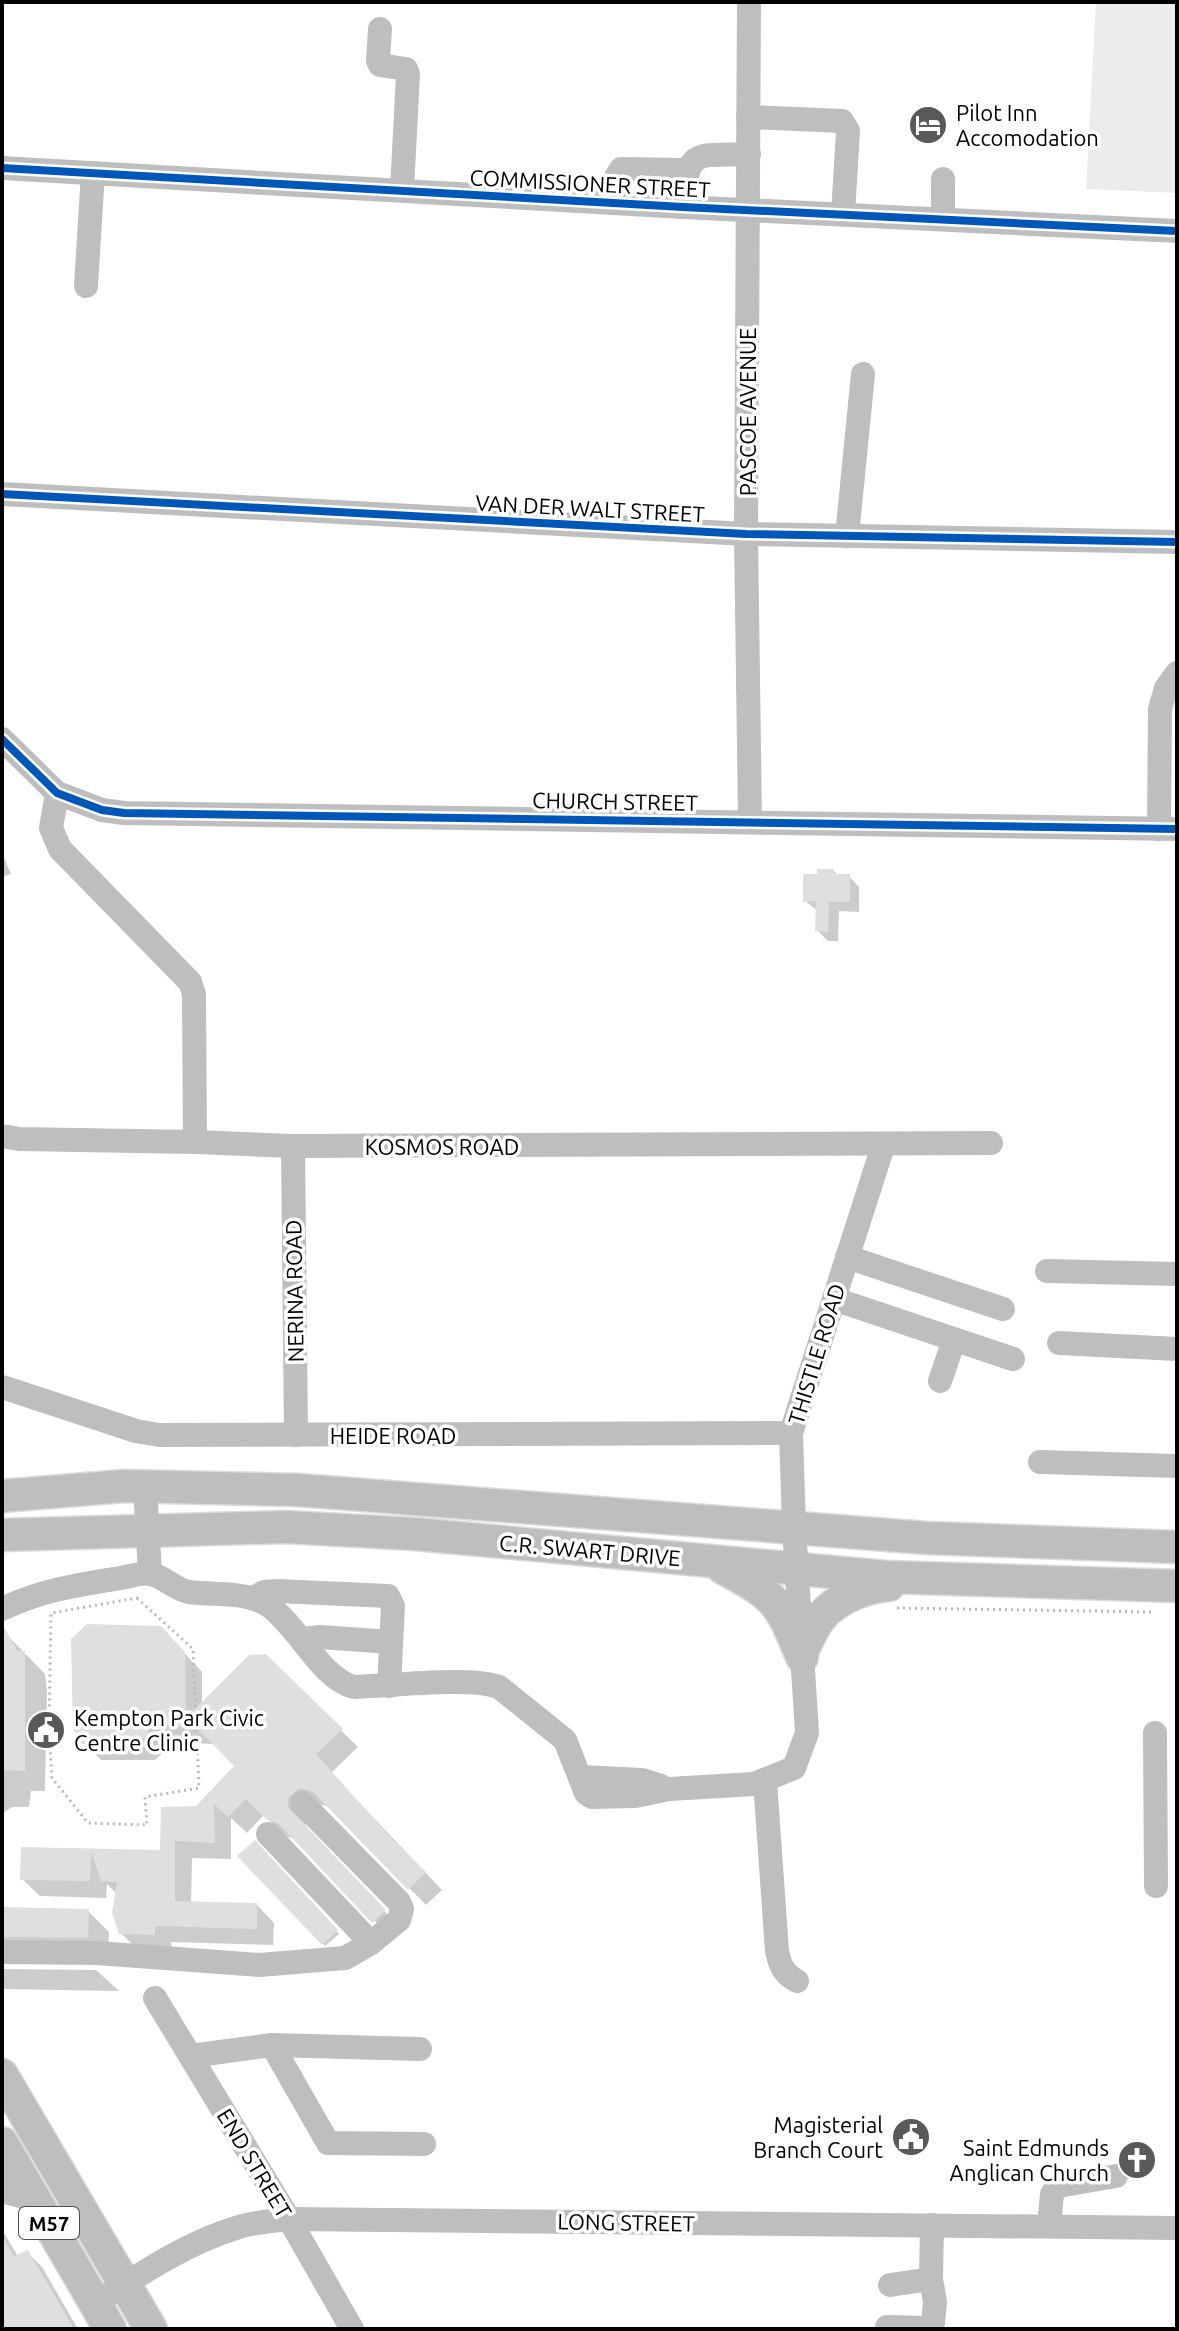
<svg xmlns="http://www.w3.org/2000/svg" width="1179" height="2331" viewBox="0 0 1179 2331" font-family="Ubuntu,sans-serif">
	<rect width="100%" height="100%" fill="#fff"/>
	<!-- green -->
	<path fill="#ececec" d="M1096 2H1177V193L1086 189Z"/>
	<!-- shadow -->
	<g fill="#0003">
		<path d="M2 853 11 874 2 877Z"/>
		<path d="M833 871 839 876H849L859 887V912L839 911 838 941H828L817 930 818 911 805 901 819 876Z"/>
		<path d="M2 1638H10L45 1674 47 1690 45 1791H31L29 1807H12L2 1814Z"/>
		<path d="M178 1646 202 1672V1705L265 1656 358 1747 331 1773 442 1890 426 1905 332 1809 324 1805 309 1809 304 1818 308 1833 402 1929 391 1938 297 1840 286 1836 264 1815 247 1833 231 1818V1859L192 1858 191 1904 257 1905 274 1923 273 1945 171 1942 172 1951H139L121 1933 117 1894 107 1884 106 1898 40 1896 22 1879 23 1849 162 1852 197 1808 237 1766 215 1744 167 1742 164 1752 155 1760H101L83 1742Z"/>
		<path d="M255 1843 339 1934 325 1946 240 1856Z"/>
		<path d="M2 1909 88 1911 109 1932 108 1958 15 1960 11 1965 2 1956Z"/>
		<path d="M2 1969 96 1970 119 1991 2 1989Z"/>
		<path d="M2 2230 18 2256 27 2252 42 2267 78 2329H2Z"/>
	</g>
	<!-- building -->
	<g fill="#dfdfdf">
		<path d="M817 869H834V874H850V902H829L828 932 815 931 816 901 803 902V874H817Z"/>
		<path d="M2 1624 18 1651H25V1771L2 1770Z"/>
		<path d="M87 1624 161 1626 185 1652 186 1718 249 1655 266 1654 343 1729 316 1754 392 1839 426 1872 408 1890 313 1792 299 1788 288 1798V1807L386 1910 372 1923 279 1824 266 1819 246 1799 228 1817 214 1804 215 1843 175 1841V1901L257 1903V1929L155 1926V1935L119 1934 112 1913 117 1882 101 1881 91 1851 90 1881 20 1880 21 1847 160 1850 161 1807 196 1806 234 1766 197 1728 150 1725 147 1735 138 1743 82 1744 73 1729 71 1639Z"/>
		<path d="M255 1840 338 1930 322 1945 237 1856Z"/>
		<path d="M2 1907 89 1909 88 1938 2 1937Z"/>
		<path d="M2 2236 14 2256 28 2250 74 2329H2Z"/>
	</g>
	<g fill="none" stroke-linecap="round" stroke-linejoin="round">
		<defs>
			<g id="major">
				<path d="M2 1496 124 1486 298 1490 927 1538 1177 1547"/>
				<path d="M2 1535 286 1527 415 1534 886 1577 1177 1586"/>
				<path d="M723 1568C777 1597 779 1601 802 1657"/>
				<path d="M802 1651C808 1640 813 1626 821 1617 837 1598 865 1587 889 1585"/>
				<path d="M2 2075 151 2329"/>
				<path d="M2 2143 110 2329"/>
			</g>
		</defs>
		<!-- major casing -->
		<use href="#major" stroke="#dbdbdb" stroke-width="35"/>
		<!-- path -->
		<g stroke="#b9b9b9" stroke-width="3" stroke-dasharray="2 4" stroke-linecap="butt">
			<path d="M137 1598 193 1649 199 1788 145 1797 147 1825 88 1823 52 1778 49 1729 51 1613Z"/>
			<path d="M897 1608 1153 1612"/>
		</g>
		<!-- minor -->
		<g stroke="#bebebe" stroke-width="24">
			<path d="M749 2 746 534 750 821"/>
			<path d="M380 29 378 61 380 65 406 69 408 74 402 190"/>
			<path d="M748 117 842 121 848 131 843 214"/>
			<path d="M2 168 683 207 1177 231"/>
			<path d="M614 202 616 177 621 169 686 170"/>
			<path d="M683 207C688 147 693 156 749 154"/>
			<path d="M943 219V179"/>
			<path d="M86 286 93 173"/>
			<path d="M2 494 746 534 1177 542"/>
			<path d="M847 536 863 374"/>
			<path d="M2 739 57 793 102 810 124 813 1177 829"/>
			<path d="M57 793 51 828 60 849 190 982 194 994 195 1142"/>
			<path d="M1159 829 1160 709 1166 688 1177 673"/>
			<path d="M2 1136 19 1139 195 1142 293 1146 991 1143"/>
			<path d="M293 1146 296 1435"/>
			<path d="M847 1257 1003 1309"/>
			<path d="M1047 1271 1177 1274"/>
			<path d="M834 1299 1013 1359"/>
			<path d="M1059 1343 1177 1349"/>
			<path d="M940 1381 954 1340"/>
			<path d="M2 1387 136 1431 159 1435 791 1433"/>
			<path d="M1040 1462 1177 1466"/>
			<path d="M145 1486 150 1573"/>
			<path d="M253 1598 264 1592 277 1591 388 1596 393 1606 389 1686"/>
			<path d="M2 1609C42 1590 77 1585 120 1578 128 1577 142 1572 150 1574 164 1576 174 1589 189 1592 217 1596 248 1590 272 1608 300 1630 321 1678 354 1687 388 1686 471 1676 499 1687L565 1740 586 1793 592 1797 635 1796 669 1789 754 1784 794 1768 807 1733 794 1527 791 1433 883 1146"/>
			<path d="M303 1639 320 1637 391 1642"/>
			<path d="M1155 1733 1156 1886"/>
			<path d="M580 1777 642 1780 661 1786"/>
			<path d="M765 1781 777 1951C780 1966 784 1974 797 1981"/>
			<path d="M268 1834 371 1943"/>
			<path d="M2 1952 97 1953 259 1965 345 1958 371 1943 399 1920 402 1909 399 1902 302 1803"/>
			<path d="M155 1998 289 2219 352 2329"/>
			<path d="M272 2045 328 2143 424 2144"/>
			<path d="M191 2056 272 2045 420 2049"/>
			<path d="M2 2191 35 2200"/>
			<path d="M1049 2226 1052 2194 1058 2186 1116 2176"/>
			<path d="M890 2285 931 2279"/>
			<path d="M96 2303C140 2274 188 2242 239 2227 255 2222 273 2221 289 2219L1177 2228"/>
			<path d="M887 2327 925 2328 933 2323 935 2302 931 2279 932 2225"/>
		</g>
		<!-- major -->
		<use href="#major" stroke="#bebebe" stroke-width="32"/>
		<defs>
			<g id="cycleway">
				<path d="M2 168 683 207 1177 231"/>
				<path d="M2 494 746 534 1177 542"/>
				<path d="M2 739 57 793 102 810 124 813 1177 829"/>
			</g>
		</defs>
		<!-- cycleway casing -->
		<use href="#cycleway" stroke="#fff" stroke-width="13"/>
		<!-- cycleway -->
		<use href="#cycleway" stroke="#0057b8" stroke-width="8"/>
	</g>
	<!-- icons -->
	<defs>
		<symbol id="hotel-disc" viewBox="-11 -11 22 22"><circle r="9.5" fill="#595959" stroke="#fff"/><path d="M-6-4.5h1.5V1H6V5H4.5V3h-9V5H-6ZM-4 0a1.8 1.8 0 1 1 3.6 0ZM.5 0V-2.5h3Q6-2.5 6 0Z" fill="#fff"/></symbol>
		<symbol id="civic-disc" viewBox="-11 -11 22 22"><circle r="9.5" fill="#595959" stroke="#fff"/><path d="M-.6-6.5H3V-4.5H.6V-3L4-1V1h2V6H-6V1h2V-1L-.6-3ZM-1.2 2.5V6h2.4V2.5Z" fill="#fff"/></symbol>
		<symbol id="church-disc" viewBox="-11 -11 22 22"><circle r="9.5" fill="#595959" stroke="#fff"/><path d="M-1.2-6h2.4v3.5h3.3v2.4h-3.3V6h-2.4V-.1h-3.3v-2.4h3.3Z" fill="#fff"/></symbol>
	</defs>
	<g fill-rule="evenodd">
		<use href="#hotel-disc" x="906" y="103" width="44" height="44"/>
		<use href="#civic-disc" x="24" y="1708" width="44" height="44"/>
		<use href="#civic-disc" x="889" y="2115" width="44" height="44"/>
		<use href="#church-disc" x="1115" y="2138" width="44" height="44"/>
	</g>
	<g text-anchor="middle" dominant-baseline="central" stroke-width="7" stroke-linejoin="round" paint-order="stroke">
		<!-- shield labels -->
		<rect fill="#fff" stroke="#4c4c4c" stroke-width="2" x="19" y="2207" width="60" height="32" rx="6"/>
		<g font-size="20" font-weight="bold" fill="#000">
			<text x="49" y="2223">M57</text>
		</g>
		<!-- poi labels -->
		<g font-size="22" fill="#000" stroke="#fff" text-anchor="start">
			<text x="956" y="112">Pilot Inn<tspan x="956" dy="25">Accomodation</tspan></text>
			<text x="74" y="1717">Kempton Park Civic<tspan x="74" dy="25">Centre Clinic</tspan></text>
			<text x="883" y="2124" text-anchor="end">Magisterial<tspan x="883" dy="25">Branch Court</tspan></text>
			<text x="1109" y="2147" text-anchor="end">Saint Edmunds<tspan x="1109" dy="25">Anglican Church</tspan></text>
		</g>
		<!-- street labels -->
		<g font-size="22" fill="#000" stroke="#fff">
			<text transform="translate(590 183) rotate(3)">COMMISSIONER STREET</text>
			<text transform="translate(747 412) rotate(-90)">PASCOE AVENUE</text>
			<text transform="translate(590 508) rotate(3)">VAN DER WALT STREET</text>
			<text transform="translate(615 801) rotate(1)">CHURCH STREET</text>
			<text x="442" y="1146">KOSMOS ROAD</text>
			<text transform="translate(294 1291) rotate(-91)">NERINA ROAD</text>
			<text transform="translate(816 1354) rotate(-73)">THISTLE ROAD</text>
			<text x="393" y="1435">HEIDE ROAD</text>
			<text transform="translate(590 1550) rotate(5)">C.R. SWART DRIVE</text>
			<text transform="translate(255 2163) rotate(59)">END STREET</text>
			<text transform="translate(626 2222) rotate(1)">LONG STREET</text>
		</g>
	</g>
	<!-- border -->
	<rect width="1179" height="2331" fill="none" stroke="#000000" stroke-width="8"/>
</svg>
